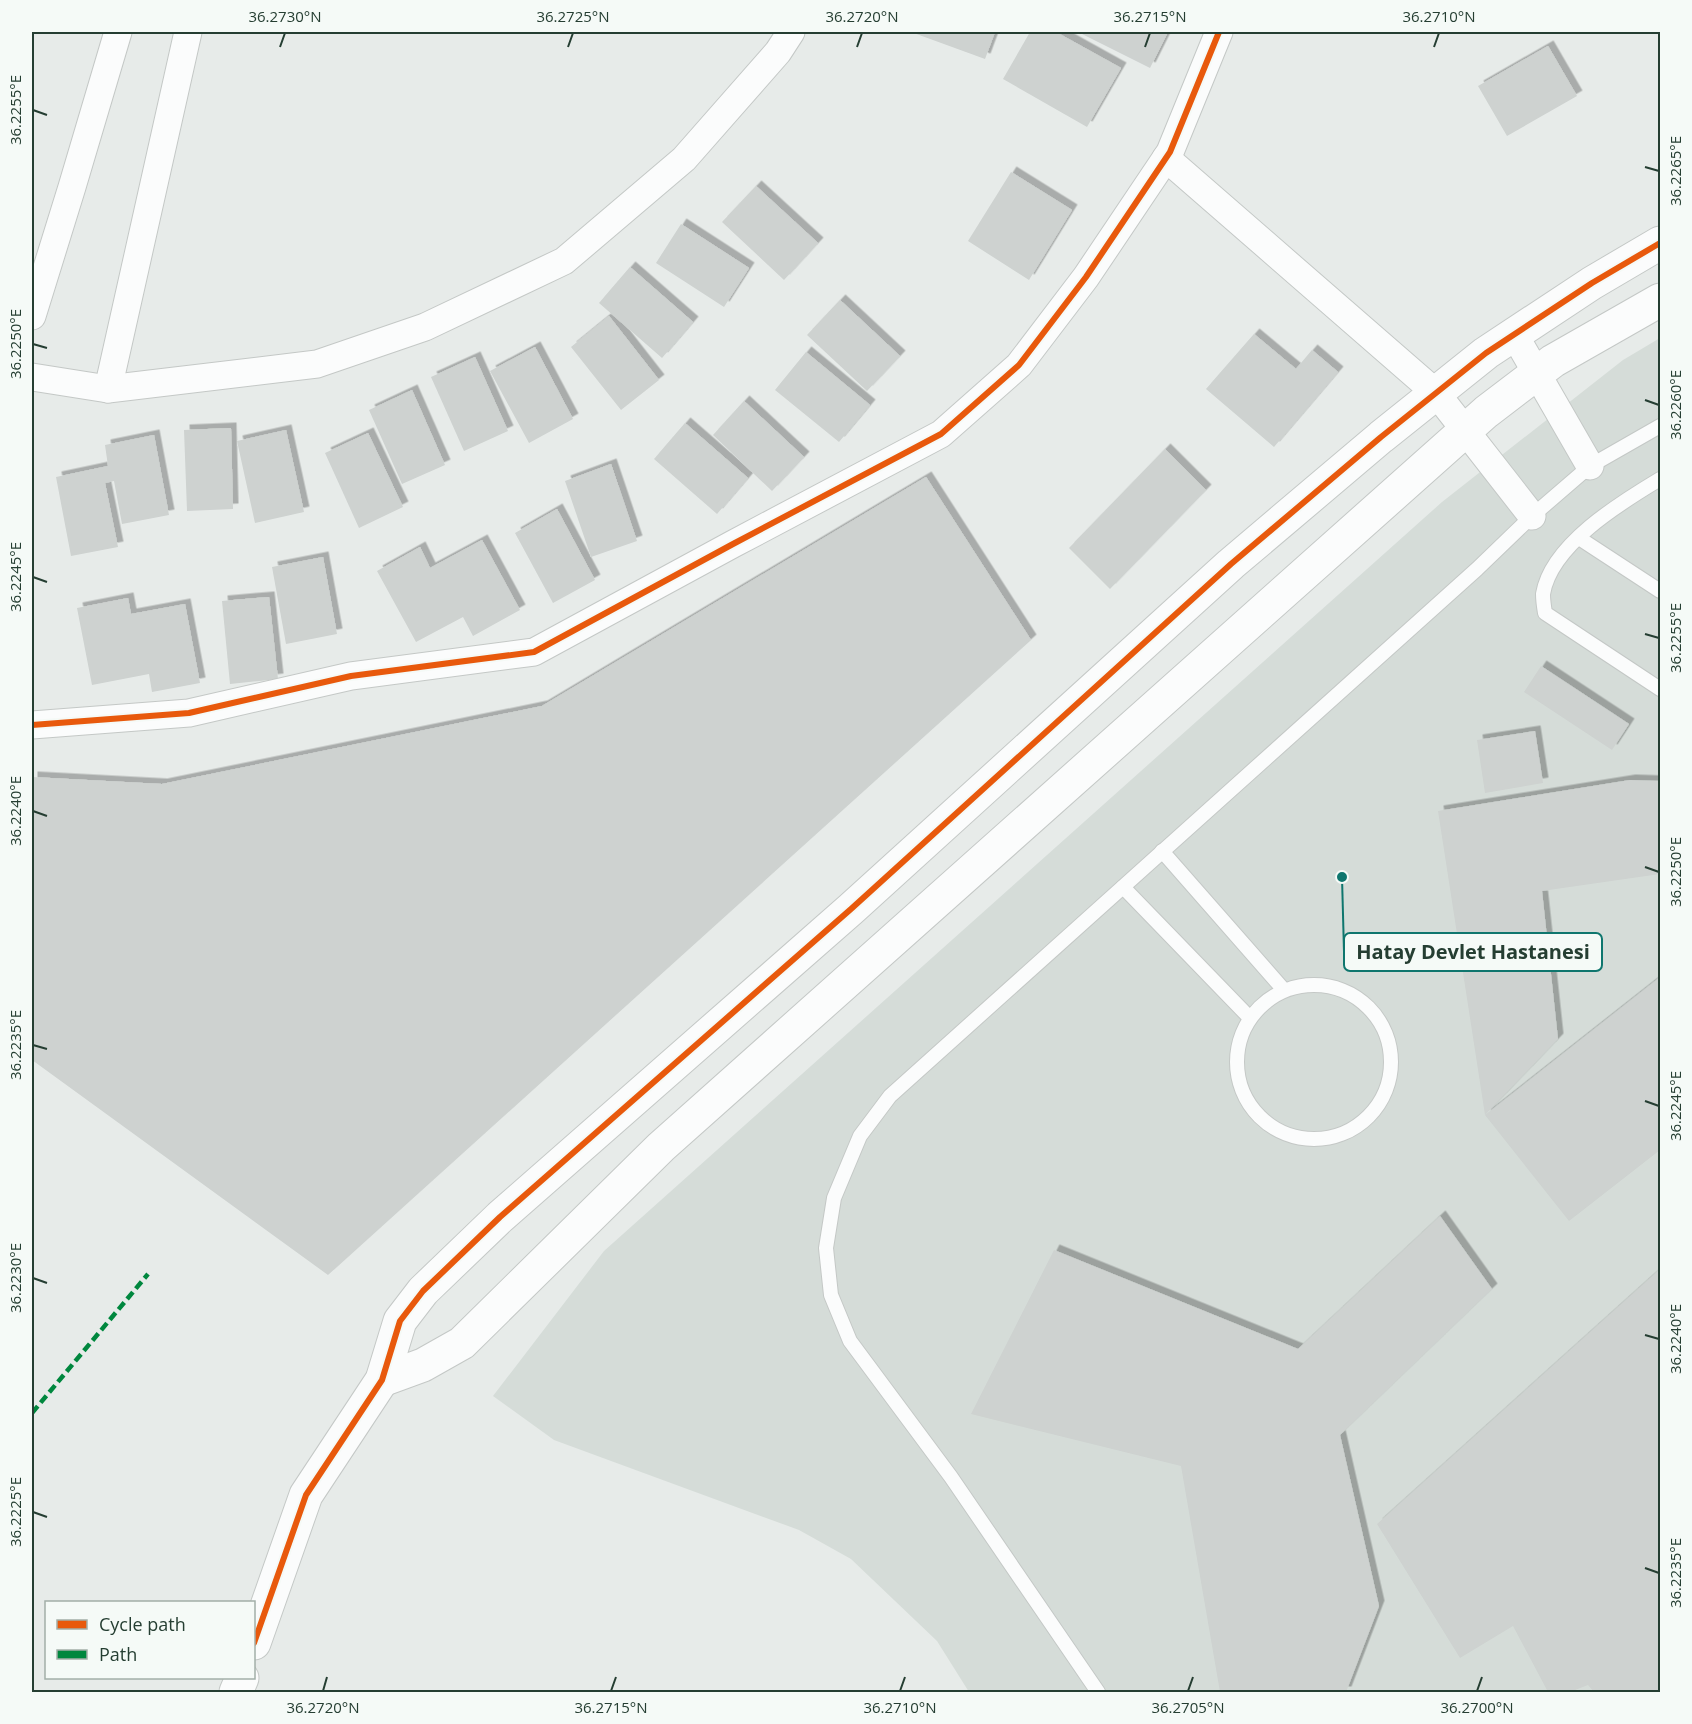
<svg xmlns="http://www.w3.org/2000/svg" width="1692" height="1724" viewBox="0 0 1692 1724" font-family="'Open Sans',sans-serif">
	<defs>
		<filter id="shadow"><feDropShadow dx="5.5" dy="-5.5" stdDeviation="0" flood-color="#0004"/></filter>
	</defs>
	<rect width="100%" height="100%" fill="#e7ebe9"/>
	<!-- built -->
	<path fill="#d5dcd8" d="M1660 338V1692H969L937 1641 851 1559 799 1530 554 1440 493 1396 604 1251 1442 502 1623 360Z"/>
	<!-- building -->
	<g fill="#ced2d0" filter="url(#shadow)">
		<path d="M911 32H995L985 59Z"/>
		<path d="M1030 32H1056L1121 68 1087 127 1003 79Z"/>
		<path d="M1078 32H1168L1150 68Z"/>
		<path d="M1548 46 1577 96 1507 136 1478 86Z"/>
		<path d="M1011 172 1072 210 1029 280 968 241Z"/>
		<path d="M756 186 818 243 784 280 722 222Z"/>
		<path d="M681 224 749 268 724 307 656 263Z"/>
		<path d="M630 267 693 322 662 358 599 303Z"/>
		<path d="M840 300 900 356 867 391 807 335Z"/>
		<path d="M609 316 659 380 621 410 571 347Z"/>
		<path d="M1254 334 1296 369 1312 350 1338 372 1274 447 1206 389Z"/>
		<path d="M535 347 573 419 529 443 490 371Z"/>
		<path d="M806 352 870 405 839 442 775 390Z"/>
		<path d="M475 357 508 431 464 451 431 377Z"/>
		<path d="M412 390 445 465 402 484 369 410Z"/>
		<path d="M744 401 804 457 772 491 713 435Z"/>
		<path d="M685 423 748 478 717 514 654 459Z"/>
		<path d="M231 428 233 509 187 511 184 430Z"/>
		<path d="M286 430 304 512 255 523 237 441Z"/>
		<path d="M368 433 403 507 359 528 325 453Z"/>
		<path d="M154 435 169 515 122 524 114 481 105 483 118 547 71 556 56 477 108 466 105 445Z"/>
		<path d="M1165 449 1206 490 1110 589 1069 548Z"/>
		<path d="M611 464 637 541 591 557 565 481Z"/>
		<path d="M926 477 1031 640 328 1275 32 1060V777L162 784 542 706Z"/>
		<path d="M557 509 595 580 553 603 515 533Z"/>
		<path d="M482 540 520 610 473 636 463 617 416 642 377 571 420 547 430 568Z"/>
		<path d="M323 557 337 634 286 644 272 567Z"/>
		<path d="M269 597 278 679 230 684 222 601Z"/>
		<path d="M128 598 131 614 185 604 200 683 152 692 149 674 92 685 77 608Z"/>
		<path d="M1541 666 1629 724 1612 750 1524 692Z"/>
		<path d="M1535 731 1543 783 1485 793 1477 740Z"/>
		<path d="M1630 780 1660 781V874L1542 891 1558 1039 1485 1115 1438 811Z"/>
		<path d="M1660 977V1150L1569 1221 1485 1115Z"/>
		<path d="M1440 1216 1492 1289 1340 1435 1379 1606 1346 1692H1220L1181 1466 971 1414 1054 1250 1298 1349Z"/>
		<path d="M1660 1269V1692H1594L1588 1685 1570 1692H1548L1513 1626 1460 1658 1377 1524Z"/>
	</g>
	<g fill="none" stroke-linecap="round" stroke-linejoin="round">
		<defs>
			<g id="service">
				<path d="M1660 479C1620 503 1551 545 1543 594 1543 600 1544 607 1545 613L1660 689"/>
				<path d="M1579 538 1660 591"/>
				<path d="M1162 851 1284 990"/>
				<path d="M1123 887 1250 1018"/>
				<circle cx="1314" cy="1062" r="77"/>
				<path d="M1098 1692 951 1477 850 1341 831 1295 826 1248 834 1198 860 1136 890 1096 1477 569 1532 516 1590 466 1660 426"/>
			</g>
			<g id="minor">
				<path d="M1166 158 1436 393 1532 516"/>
				<path d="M32 316 72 187 118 32"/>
				<path d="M1514 334 1590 466"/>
				<path d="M32 377 108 389 317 364 425 327 564 261 684 159 778 52 791 32"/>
				<path d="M108 389 188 32"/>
				<path d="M32 725 189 713 351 676 534 652 733 544 941 434 1019 365 1086 277 1170 152 1219 32"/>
			</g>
			<g id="tertiary">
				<path d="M382 1380 423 1365 462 1343 661 1147 1486 412 1553 361 1660 300"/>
				<path d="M254 1643 306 1495 382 1380 400 1321 423 1291 500 1217 851 909 1231 564 1381 437 1486 353 1592 283 1660 243"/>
				<path d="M236 1692 242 1678"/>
			</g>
		</defs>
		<!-- service casing -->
		<use href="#service" stroke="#c4c8c6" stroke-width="16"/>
		<!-- minor casing -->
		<use href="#minor" stroke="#c4c8c6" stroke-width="29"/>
		<!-- tertiary casing -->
		<use href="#tertiary" stroke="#c4c8c6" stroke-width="35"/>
		<!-- service -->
		<use href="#service" stroke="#fbfcfc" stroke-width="14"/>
		<!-- minor -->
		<use href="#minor" stroke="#fbfcfc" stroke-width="27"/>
		<!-- tertiary -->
		<use href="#tertiary" stroke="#fbfcfc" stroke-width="33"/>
		<!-- quiet -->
		<path stroke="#00873e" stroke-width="4.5" stroke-dasharray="9 4.5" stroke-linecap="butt" d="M32 1413 148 1274"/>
		<defs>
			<g id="cycleway">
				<path d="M32 725 189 713 351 676 534 652 733 544 941 434 1019 365 1086 277 1170 152 1219 32"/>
				<path d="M254 1643 306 1495 382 1380 400 1321 423 1291 500 1217 851 909 1231 564 1381 437 1486 353 1592 283 1660 243"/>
			</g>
		</defs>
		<!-- cycleway casing -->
		<use href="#cycleway" stroke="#f5faf7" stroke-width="10"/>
		<!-- cycleway -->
		<use href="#cycleway" stroke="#e8590c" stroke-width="6"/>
	</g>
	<!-- ticks -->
	<path fill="none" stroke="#253e32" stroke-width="2" d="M280 47 285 33M568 47 573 33M857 47 862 33M1145 47 1150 33M1434 47 1439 33M33 110 47 115M1645 167 1659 171M33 344 47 348M1645 400 1659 405M33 577 47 582M1645 634 1659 638M33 811 47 816M1645 867 1659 872M33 1045 47 1049M1645 1101 1659 1106M33 1278 47 1283M1645 1335 1659 1339M33 1512 47 1517M1645 1568 1659 1573M323 1691 327 1677M611 1691 616 1677M900 1691 905 1677M1188 1691 1193 1677M1477 1691 1482 1677"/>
	<!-- callouts -->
	<path fill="none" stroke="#0f766e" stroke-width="2" d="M1342 877L1344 952"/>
	<circle fill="#0f766e" stroke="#f5faf7" stroke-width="2" cx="1342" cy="877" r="6"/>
	<rect fill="#f5faf7" stroke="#0f766e" stroke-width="2" x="1344" y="933" width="258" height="38" rx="6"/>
	<g font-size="20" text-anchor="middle" font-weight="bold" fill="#253e32">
		<text x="1473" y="959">Hatay Devlet Hastanesi</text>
	</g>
	<!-- border -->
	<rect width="1692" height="1724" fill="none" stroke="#f5faf7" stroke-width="66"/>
	<!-- legend -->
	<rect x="45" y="1601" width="210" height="78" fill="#f5faf7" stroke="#a2afa8" stroke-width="1.5"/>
	<rect x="57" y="1620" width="30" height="9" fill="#e8590c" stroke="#a2afa8" stroke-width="1.5"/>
	<text x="99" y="1631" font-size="18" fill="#253e32">Cycle path</text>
	<rect x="57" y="1650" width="30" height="9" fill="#00873e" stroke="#a2afa8" stroke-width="1.5"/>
	<text x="99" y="1661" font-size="18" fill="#253e32">Path</text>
	<rect x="33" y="33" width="1626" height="1658" fill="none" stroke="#253e32" stroke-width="2"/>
	<g font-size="15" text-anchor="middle" fill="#253e32">
		<text x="285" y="22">36.2730°N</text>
		<text x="573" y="22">36.2725°N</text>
		<text x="862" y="22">36.2720°N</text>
		<text x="1150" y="22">36.2715°N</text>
		<text x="1439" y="22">36.2710°N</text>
		<text transform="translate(16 110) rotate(-90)" y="5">36.2255°E</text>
		<text transform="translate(1676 171) rotate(-90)" y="5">36.2265°E</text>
		<text transform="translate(16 344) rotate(-90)" y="5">36.2250°E</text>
		<text transform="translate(1676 405) rotate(-90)" y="5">36.2260°E</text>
		<text transform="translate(16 577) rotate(-90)" y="5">36.2245°E</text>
		<text transform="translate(1676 638) rotate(-90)" y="5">36.2255°E</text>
		<text transform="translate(16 811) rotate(-90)" y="5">36.2240°E</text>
		<text transform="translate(1676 872) rotate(-90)" y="5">36.2250°E</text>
		<text transform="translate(16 1045) rotate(-90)" y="5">36.2235°E</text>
		<text transform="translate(1676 1106) rotate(-90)" y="5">36.2245°E</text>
		<text transform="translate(16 1278) rotate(-90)" y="5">36.2230°E</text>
		<text transform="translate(1676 1339) rotate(-90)" y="5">36.2240°E</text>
		<text transform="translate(16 1512) rotate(-90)" y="5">36.2225°E</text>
		<text transform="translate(1676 1573) rotate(-90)" y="5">36.2235°E</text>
		<text x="323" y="1713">36.2720°N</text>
		<text x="611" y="1713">36.2715°N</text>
		<text x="900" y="1713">36.2710°N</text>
		<text x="1188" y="1713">36.2705°N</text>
		<text x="1477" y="1713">36.2700°N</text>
	</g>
</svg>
